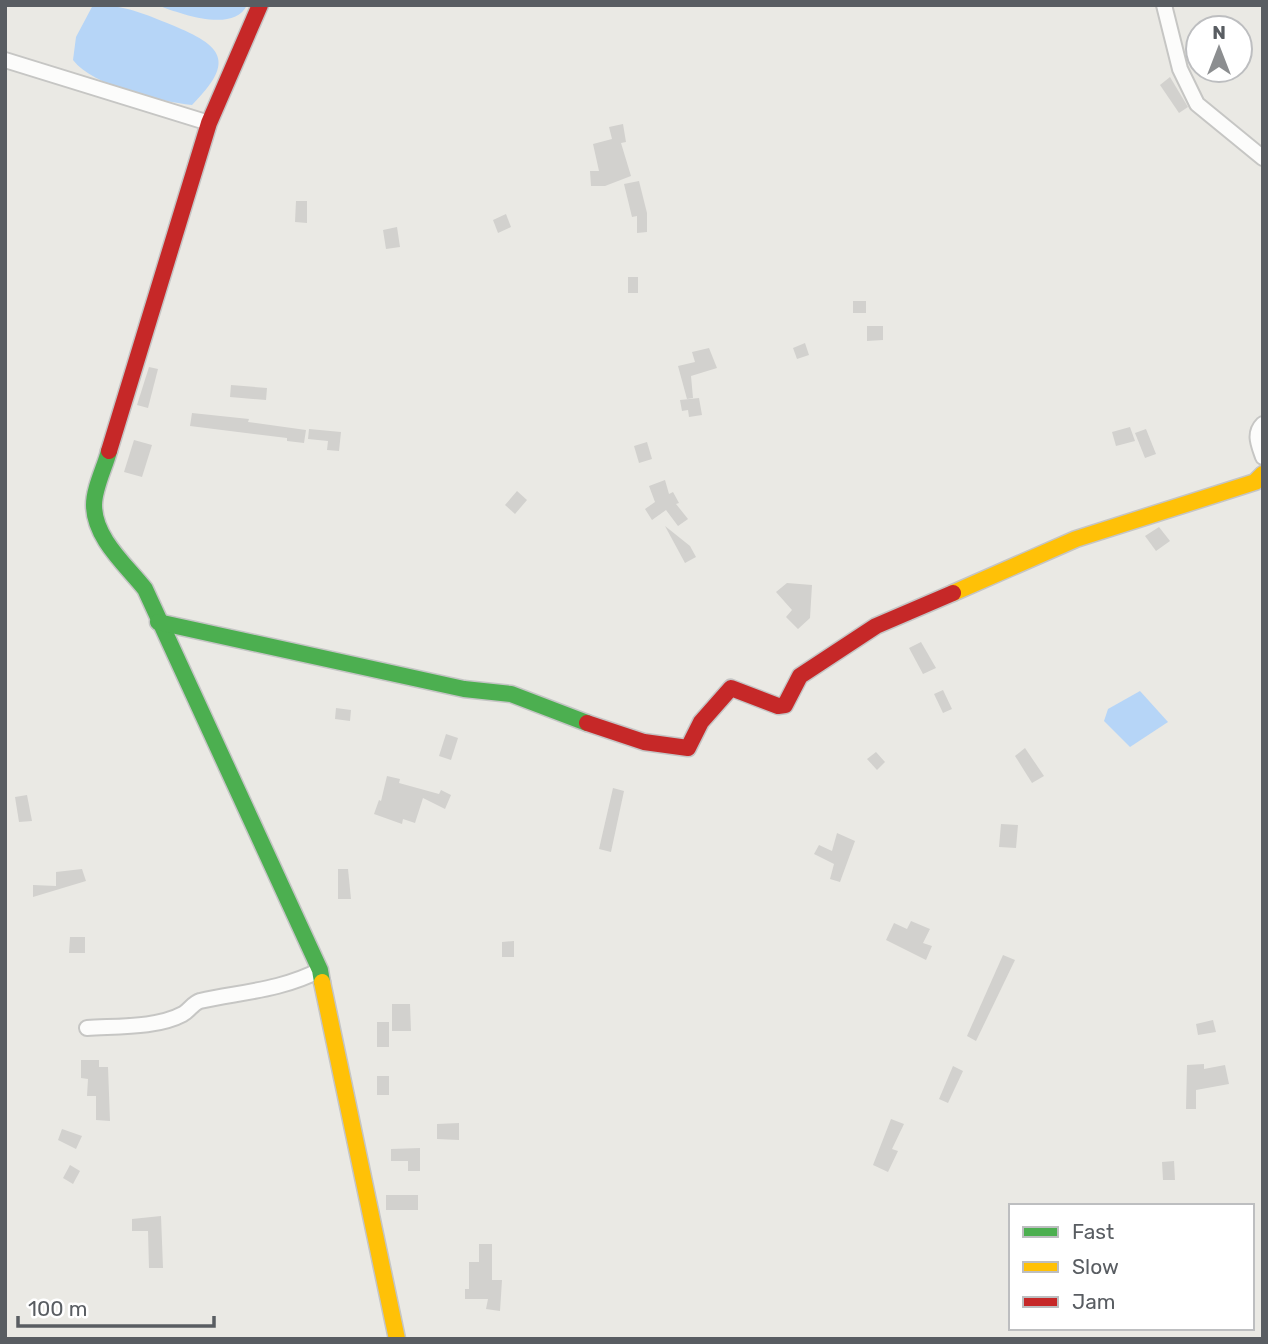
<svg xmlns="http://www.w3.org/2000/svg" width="1268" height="1344" viewBox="0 0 1268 1344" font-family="Rubik,sans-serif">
	<rect width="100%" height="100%" fill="#eae9e4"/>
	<!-- water -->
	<g fill="#b6d5f7">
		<path d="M93 5C125 5 142 13 172 25 223 46 236 61 192 105 159 101 94 87 73 60L76 37Z"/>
		<path d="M157 5H247C234 34 178 13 157 5Z"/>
		<path d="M1140 691 1168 722 1130 747 1104 721 1108 709Z"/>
	</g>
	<!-- building -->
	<g fill="#d2d1ce">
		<path d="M1170 77 1188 107 1179 113 1160 85Z"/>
		<path d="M623 124 626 142 621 143 631 176 605 186H591L590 171H599L593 144 612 139 609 127Z"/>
		<path d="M639 181 647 213V232L637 233V216L632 217 624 184Z"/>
		<path d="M296 201H307V223L295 222Z"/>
		<path d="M506 214 511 227 498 233 493 220Z"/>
		<path d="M397 227 400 247 386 249 383 230Z"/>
		<rect x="628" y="277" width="10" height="16"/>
		<rect x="853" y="301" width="13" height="12"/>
		<path d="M867 326H883V340L867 341Z"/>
		<path d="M805 343 809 355 797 359 793 348Z"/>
		<path d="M709 348 717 368 691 376 693 398 687 399 678 366 695 362 692 352Z"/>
		<path d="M149 367 158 369 148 408 137 405Z"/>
		<path d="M231 385 267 388 266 400 230 397Z"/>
		<path d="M699 398 702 415 689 417 688 410 682 411 680 400Z"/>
		<path d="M192 413 249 419 248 422 306 430 304 443 287 441V438L190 426Z"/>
		<path d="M1130 427 1135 441 1116 446 1112 432Z"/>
		<path d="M309 429 341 432 339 451 327 450 328 441 308 439Z"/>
		<path d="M1146 429 1156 454 1145 458 1135 433Z"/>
		<path d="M134 440 152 445 142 477 124 472Z"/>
		<path d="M647 442 652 459 639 463 634 446Z"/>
		<path d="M665 480 669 494 673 492 679 503 676 504 688 519 678 526 666 510 652 520 645 509 655 502 649 486Z"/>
		<path d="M517 491 527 500 515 514 505 505Z"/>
		<path d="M665 526 690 546 696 557 685 563Z"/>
		<path d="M1159 527 1170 541 1156 551 1145 536Z"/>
		<path d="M787 583 812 585 810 618 798 629 786 617 792 610 776 592Z"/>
		<path d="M921 642 936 668 923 674 909 648Z"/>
		<path d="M943 690 952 709 943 713 934 694Z"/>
		<path d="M336 708 351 710 350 721 335 719Z"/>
		<path d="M446 734 458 738 451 760 439 756Z"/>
		<path d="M1025 748 1044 776 1032 783 1015 756Z"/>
		<path d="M876 752 885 762 877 770 867 759Z"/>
		<path d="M387 776 400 779 399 783 439 794 441 790 451 795 445 809 423 798 415 823 403 819 402 824 374 814 379 800 381 801Z"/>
		<path d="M613 788 624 791 611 852 599 849Z"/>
		<path d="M27 795 32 821 19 822 15 797Z"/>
		<path d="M1001 824 1018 825 1016 848 999 847Z"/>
		<path d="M837 833 855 841 840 882 830 879 834 864 814 854 819 845 832 851Z"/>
		<path d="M82 869 86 881 33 897V885L56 886V872Z"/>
		<path d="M338 869H348L351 899H338Z"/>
		<path d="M911 921 930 929 923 943 932 946 926 960 886 940 894 923 907 929Z"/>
		<path d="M70 937H85V953H69Z"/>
		<path d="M514 941V957H502V942Z"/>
		<path d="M1003 955 1015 960 976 1041 967 1036Z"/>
		<path d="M392 1004H410L411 1031H392Z"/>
		<path d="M1213 1020 1216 1032 1198 1035 1196 1024Z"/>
		<rect x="377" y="1022" width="12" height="25"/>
		<path d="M81 1060H99V1067H108L110 1121 96 1120V1096H87L88 1079 81 1078Z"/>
		<path d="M1204 1064V1069L1225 1065 1229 1084 1196 1090V1109H1186L1187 1065Z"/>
		<path d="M953 1066 963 1071 948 1103 939 1099Z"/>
		<rect x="377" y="1076" width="12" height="19"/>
		<path d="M891 1119 904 1124 892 1149 898 1151 888 1172 873 1165Z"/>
		<path d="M459 1123V1140L437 1139V1124Z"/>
		<path d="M62 1129 82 1136 76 1149 58 1140Z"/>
		<path d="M420 1148V1171H408V1161H391V1149Z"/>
		<path d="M1174 1161 1175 1180H1163L1162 1162Z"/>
		<path d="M70 1165 80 1171 73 1184 63 1178Z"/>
		<rect x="386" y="1195" width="32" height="15"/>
		<path d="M161 1216 163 1268H149L148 1231H132V1219Z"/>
		<path d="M479 1244H492V1280H502L500 1311 486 1309 488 1299H465V1289H469V1262H479Z"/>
	</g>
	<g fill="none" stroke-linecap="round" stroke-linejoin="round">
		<defs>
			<g id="street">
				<path d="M1164 5 1180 69 1197 104 1263 158"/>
				<path d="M5 60 209 123"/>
				<path d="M1263 424C1253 434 1259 445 1263 457"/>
				<path d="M87 1028C117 1026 157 1028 183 1014 190 1010 193 1003 200 1001 241 992 282 990 320 970"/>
			</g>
			<g id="fast">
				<path d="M109 451C105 467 94 488 94 505 94 538 126 565 145 589L320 970 322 982"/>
				<path d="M158 622 464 689 511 694 587 723"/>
			</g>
			<g id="slow">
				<path d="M953 593 1076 539 1255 482 1263 474"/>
				<path d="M322 982 397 1339"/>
			</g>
			<g id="jam">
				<path d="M109 451 209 123 260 5"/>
				<path d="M587 723 644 742 688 748 701 722 731 688 778 706 785 705 800 676 876 626 953 593"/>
			</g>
		</defs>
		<!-- street casing -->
		<use href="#street" stroke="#c6c6c4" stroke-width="18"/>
		<!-- fast casing -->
		<use href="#fast" stroke="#c5c5c5" stroke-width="19"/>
		<!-- slow casing -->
		<use href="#slow" stroke="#c5c5c5" stroke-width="19"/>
		<!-- jam casing -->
		<use href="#jam" stroke="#c5c5c5" stroke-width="19"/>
		<!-- street -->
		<use href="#street" stroke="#fcfcfb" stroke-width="14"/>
		<!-- fast -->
		<use href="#fast" stroke="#4caf50" stroke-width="16"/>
		<!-- slow -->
		<use href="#slow" stroke="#ffc107" stroke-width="16"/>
		<!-- jam -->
		<use href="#jam" stroke="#c62828" stroke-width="16"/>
	</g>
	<!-- border -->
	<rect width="1268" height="1344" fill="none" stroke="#595d62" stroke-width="14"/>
	<!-- legend -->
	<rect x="1009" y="1204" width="245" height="126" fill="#ffffff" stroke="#bdbec0" stroke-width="2"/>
	<rect x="1023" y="1227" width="35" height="10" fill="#4caf50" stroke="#bdbec0" stroke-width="2"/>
	<text x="1072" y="1239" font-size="21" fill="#595d62">Fast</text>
	<rect x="1023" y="1262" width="35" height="10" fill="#ffc107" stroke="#bdbec0" stroke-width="2"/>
	<text x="1072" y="1274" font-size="21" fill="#595d62">Slow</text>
	<rect x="1023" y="1297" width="35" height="10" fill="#c62828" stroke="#bdbec0" stroke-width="2"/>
	<text x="1072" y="1309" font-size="21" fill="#595d62">Jam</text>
	<!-- north arrow -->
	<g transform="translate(1219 49)"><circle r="33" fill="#ffffff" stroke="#bdbec0" stroke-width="2"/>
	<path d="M0-5L12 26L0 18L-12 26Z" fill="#8c8e90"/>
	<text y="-10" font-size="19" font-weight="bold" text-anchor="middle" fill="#595d62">N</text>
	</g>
	<!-- scale -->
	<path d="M18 1316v10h196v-10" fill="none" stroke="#595d62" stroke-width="3.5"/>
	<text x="28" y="1316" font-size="21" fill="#595d62" stroke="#ffffff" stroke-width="5" paint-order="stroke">100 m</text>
</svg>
